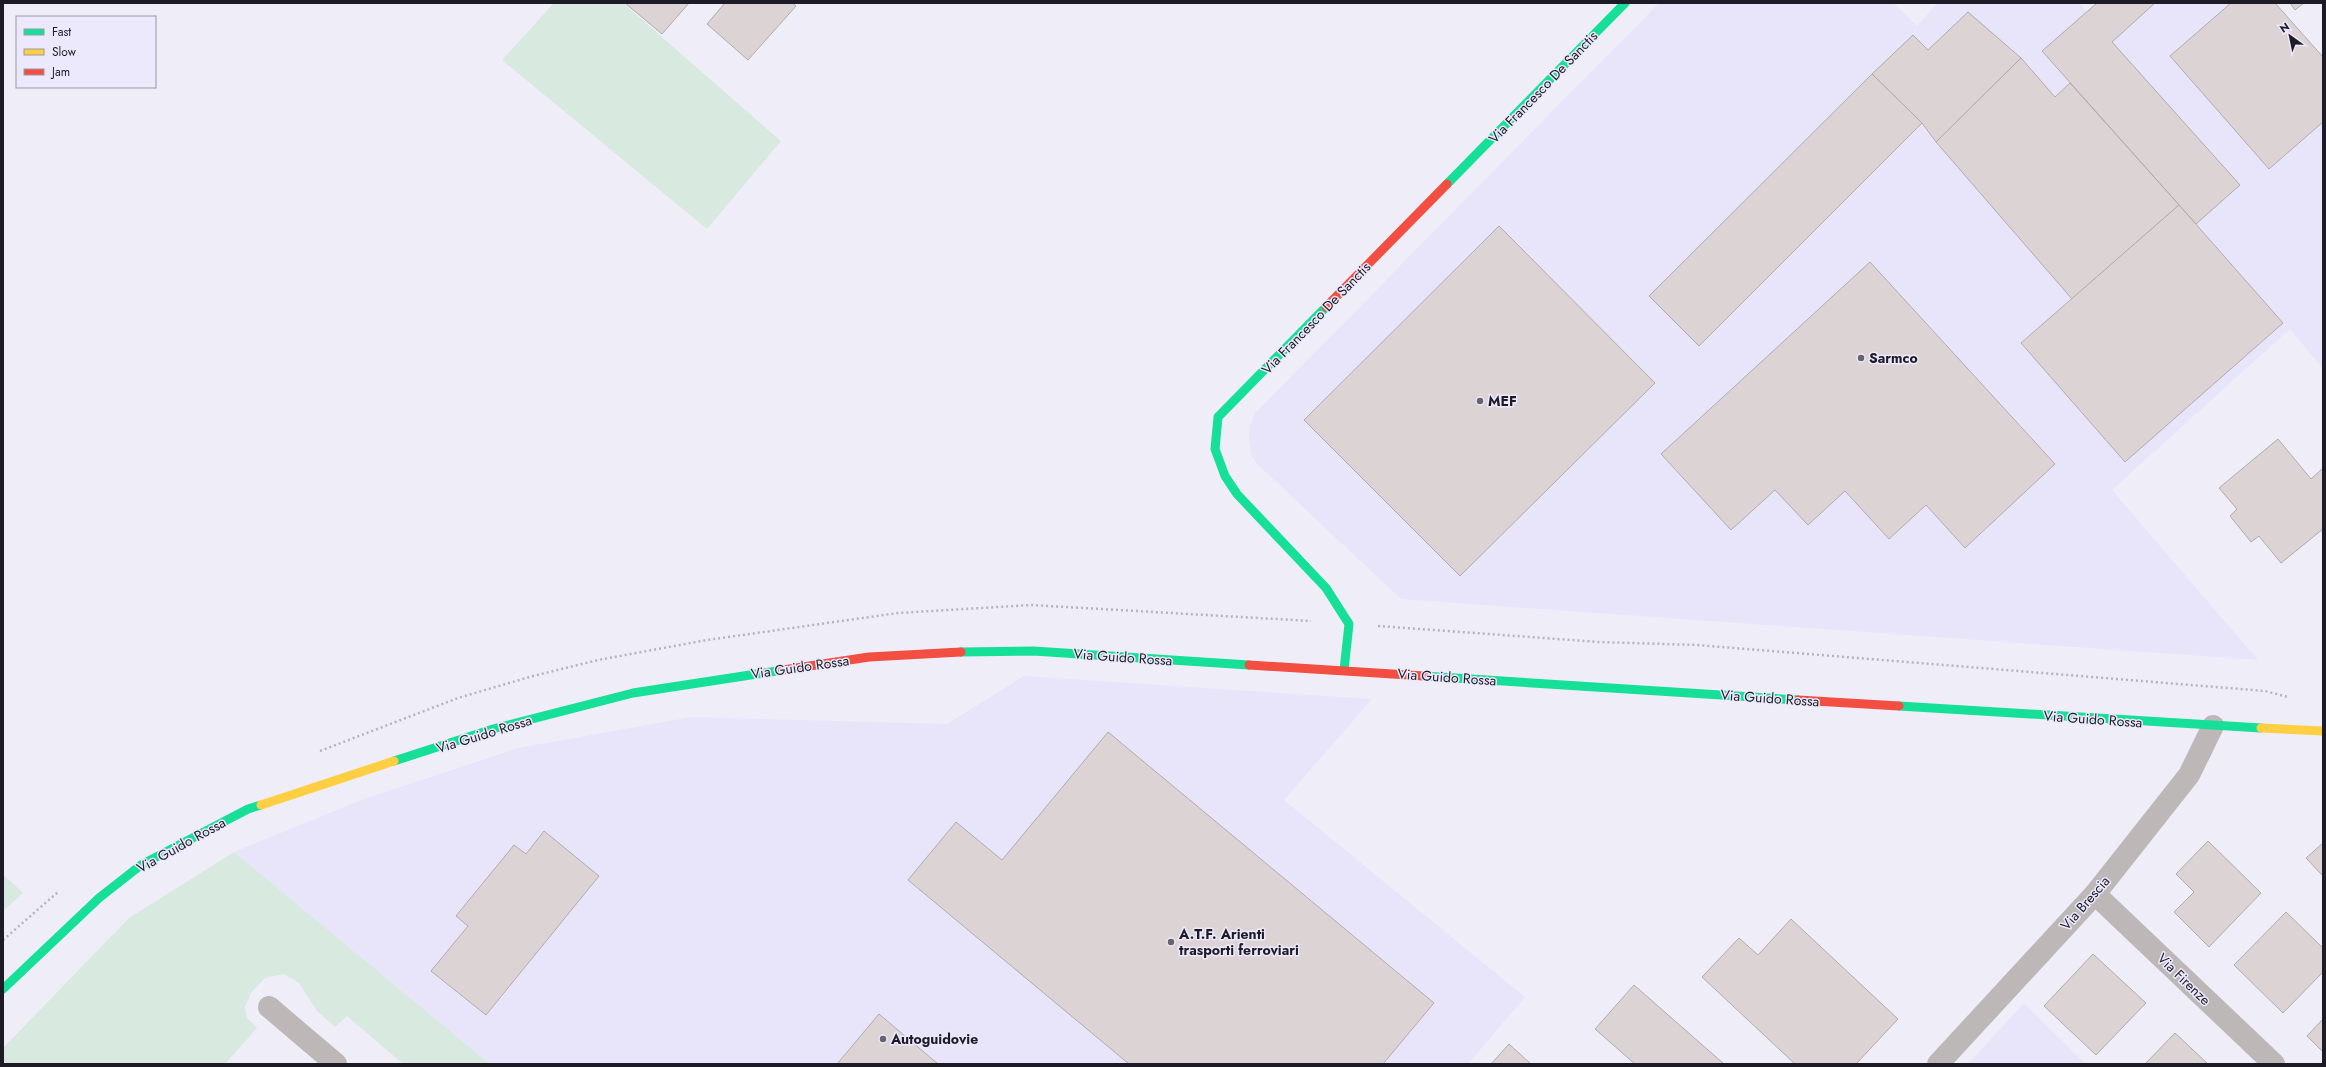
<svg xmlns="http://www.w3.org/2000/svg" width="2326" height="1067" viewBox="0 0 2326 1067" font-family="Jost,sans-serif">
	<rect width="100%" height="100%" fill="#efedf8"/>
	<!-- built -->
	<g fill="#e8e5fb">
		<path d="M1659 3H1893L1917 26 1938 3H2079L2088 13 2099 3H2271L2323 69V369L2290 329 2112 490 2258 660 1401 599 1258 465 1251 455 1249 440 1250 426 1255 413Z"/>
		<path d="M1024 676 1372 699 1284 800 1525 997 1468 1064H490L234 852 364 799 518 748 692 717 947 724Z"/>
		<path d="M2024 1003 2086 1064H1968Z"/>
	</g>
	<!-- green -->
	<g fill="#d8eae0">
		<path d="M554 3H623L781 141 707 229 502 60Z"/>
		<path d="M234 852 490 1064H403L347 1016 335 1027 317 1011 299 983 284 974 265 978 251 993 245 1007 247 1018 257 1028 225 1064H3V1048L129 918Z"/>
		<path d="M3 874 23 893 3 911Z"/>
	</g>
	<!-- building -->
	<g fill="#dcd3d5" stroke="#b2abad">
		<path d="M625 3H689L662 34Z"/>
		<path d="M725 3H792L796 6 748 60 707 24Z"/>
		<path d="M2097 3H2155L2112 42 2240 185 2196 224 2042 51Z"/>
		<path d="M2231 3H2275L2323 57V122L2269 169 2170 56Z"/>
		<path d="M2290 3H2304L2295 10Z"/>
		<path d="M1968 12 2021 58 1936 142 1922 123 1872 74 1913 35 1928 50Z"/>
		<path d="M2021 58 2055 97 2070 83 2179 205 2072 299 1936 142Z"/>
		<path d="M1872 74 1922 123 1699 346 1649 296Z"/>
		<path d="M2179 205 2283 323 2125 462 2021 343Z"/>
		<path d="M1499 226 1655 383 1460 576 1304 420Z"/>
		<path d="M1870 262 2055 464 1965 548 1926 505 1889 539 1845 491 1808 525 1775 490 1731 530 1661 454Z"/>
		<path d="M2278 439 2311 479 2323 468V529L2281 563 2259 536 2251 542 2230 516 2237 509 2219 488Z"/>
		<path d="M1108 732 1434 1003 1383 1064H1129L908 880 956 822 1002 860Z"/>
		<path d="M544 831 599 876 486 1015 431 971 468 926 456 916 514 845 526 854Z"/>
		<path d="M2208 841 2261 893 2209 947 2174 912 2194 892 2176 874Z"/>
		<path d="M2323 843V876L2306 858Z"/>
		<path d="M2286 912 2323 948V972L2283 1013 2234 965Z"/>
		<path d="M1791 919 1898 1019 1856 1064H1795L1702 977 1739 938 1758 955Z"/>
		<path d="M2093 954 2146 1003 2096 1055 2044 1006Z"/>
		<path d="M1634 985 1724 1064H1635L1595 1029Z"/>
		<path d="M879 1014 938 1064H837Z"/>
		<path d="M2323 1019V1052L2307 1036Z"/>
		<path d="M2175 1033 2208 1064H2145Z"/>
		<path d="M1509 1044 1531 1064H1491Z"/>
	</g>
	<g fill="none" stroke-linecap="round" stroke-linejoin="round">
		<!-- path -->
		<g stroke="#b7b4b7" stroke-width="2.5" stroke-dasharray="2 3" stroke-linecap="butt">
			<path d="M1378 626 1599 642 1697 645 2265 691 2288 697"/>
			<path d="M320 751 458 698 533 676 598 660 707 640 898 613 1031 605 1311 621"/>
			<path d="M3 940 58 892"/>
		</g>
		<!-- street -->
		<g stroke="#bdb7b8" stroke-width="22">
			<path d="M2095 894 2274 1064"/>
			<path d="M269 1007 336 1064"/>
			<path d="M1938 1064 2095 894 2189 775 2213 726"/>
		</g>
		<!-- fast -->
		<g stroke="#16e098" stroke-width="9">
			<path d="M1447 184 1625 3"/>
			<path d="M1326 307 1218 417 1215 449 1225 476 1237 494 1326 588 1349 624 1344 670"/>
			<path d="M961 652 1033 651 1249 665"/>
			<path d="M1424 676 1798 700"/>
			<path d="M1899 706 2261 728"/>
			<path d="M394 761 493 729 633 693 783 670"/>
			<path d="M3 989 99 898 141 865 248 809 261 805"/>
		</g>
		<!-- slow -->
		<g stroke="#ffcf43" stroke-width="9">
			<path d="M2261 728 2323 731"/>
			<path d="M261 805 394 761"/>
		</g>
		<!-- jam -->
		<g stroke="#f24e42" stroke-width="9">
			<path d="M1326 307 1447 184"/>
			<path d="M1249 665 1424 676"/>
			<path d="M783 670 869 657 961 652"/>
			<path d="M1798 700 1899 706"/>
		</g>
	</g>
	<!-- markers -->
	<g fill="#666470" stroke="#ece9fc" stroke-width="1.5">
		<circle cx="1861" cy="358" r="4"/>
		<circle cx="1480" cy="401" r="4"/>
		<circle cx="1171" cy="942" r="4"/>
		<circle cx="883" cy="1039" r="4"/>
	</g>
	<g text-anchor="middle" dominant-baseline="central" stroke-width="3" stroke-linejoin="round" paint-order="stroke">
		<!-- street labels -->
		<g font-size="14" fill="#1d1b26" stroke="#ece9fc">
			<text transform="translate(1543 87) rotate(-46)">Via Francesco De Sanctis</text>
			<text transform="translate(1316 318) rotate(-46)">Via Francesco De Sanctis</text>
			<text transform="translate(1123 657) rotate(4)">Via Guido Rossa</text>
			<text transform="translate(800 667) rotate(-8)">Via Guido Rossa</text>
			<text transform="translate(1447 677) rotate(4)">Via Guido Rossa</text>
			<text transform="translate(1770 698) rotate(4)">Via Guido Rossa</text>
			<text transform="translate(2093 719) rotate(4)">Via Guido Rossa</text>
			<text transform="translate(484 734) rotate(-17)">Via Guido Rossa</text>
			<text transform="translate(181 845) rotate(-29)">Via Guido Rossa</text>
			<text transform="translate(2085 903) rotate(-49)">Via Brescia</text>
			<text transform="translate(2184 979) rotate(44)">Via Firenze</text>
		</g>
		<!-- poi labels -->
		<g font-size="14" font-weight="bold" fill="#1d1b26" stroke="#ece9fc" text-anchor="start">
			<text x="1869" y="358">Sarmco</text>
			<text x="1488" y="401">MEF</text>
			<text x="1179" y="934">A.T.F. Arienti<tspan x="1179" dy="16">trasporti ferroviari</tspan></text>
			<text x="891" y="1039">Autoguidovie</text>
		</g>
	</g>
	<!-- border -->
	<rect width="2326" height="1067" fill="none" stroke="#1d1b26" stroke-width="8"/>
	<!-- legend -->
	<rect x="16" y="16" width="140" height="72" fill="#ece9fc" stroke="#9997a6"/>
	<rect x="24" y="29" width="20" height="6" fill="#16e098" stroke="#9997a6"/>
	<text x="52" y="36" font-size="12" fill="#1d1b26">Fast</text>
	<rect x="24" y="49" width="20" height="6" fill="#ffcf43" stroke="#9997a6"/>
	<text x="52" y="56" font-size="12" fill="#1d1b26">Slow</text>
	<rect x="24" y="69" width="20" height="6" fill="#f24e42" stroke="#9997a6"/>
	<text x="52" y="76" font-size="12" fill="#1d1b26">Jam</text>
	<!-- north arrow -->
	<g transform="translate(2290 36) rotate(327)" stroke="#ece9fc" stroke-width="3" paint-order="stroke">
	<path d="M0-3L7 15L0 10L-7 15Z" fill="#1d1b26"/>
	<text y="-6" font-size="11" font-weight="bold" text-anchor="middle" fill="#1d1b26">N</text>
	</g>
</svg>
